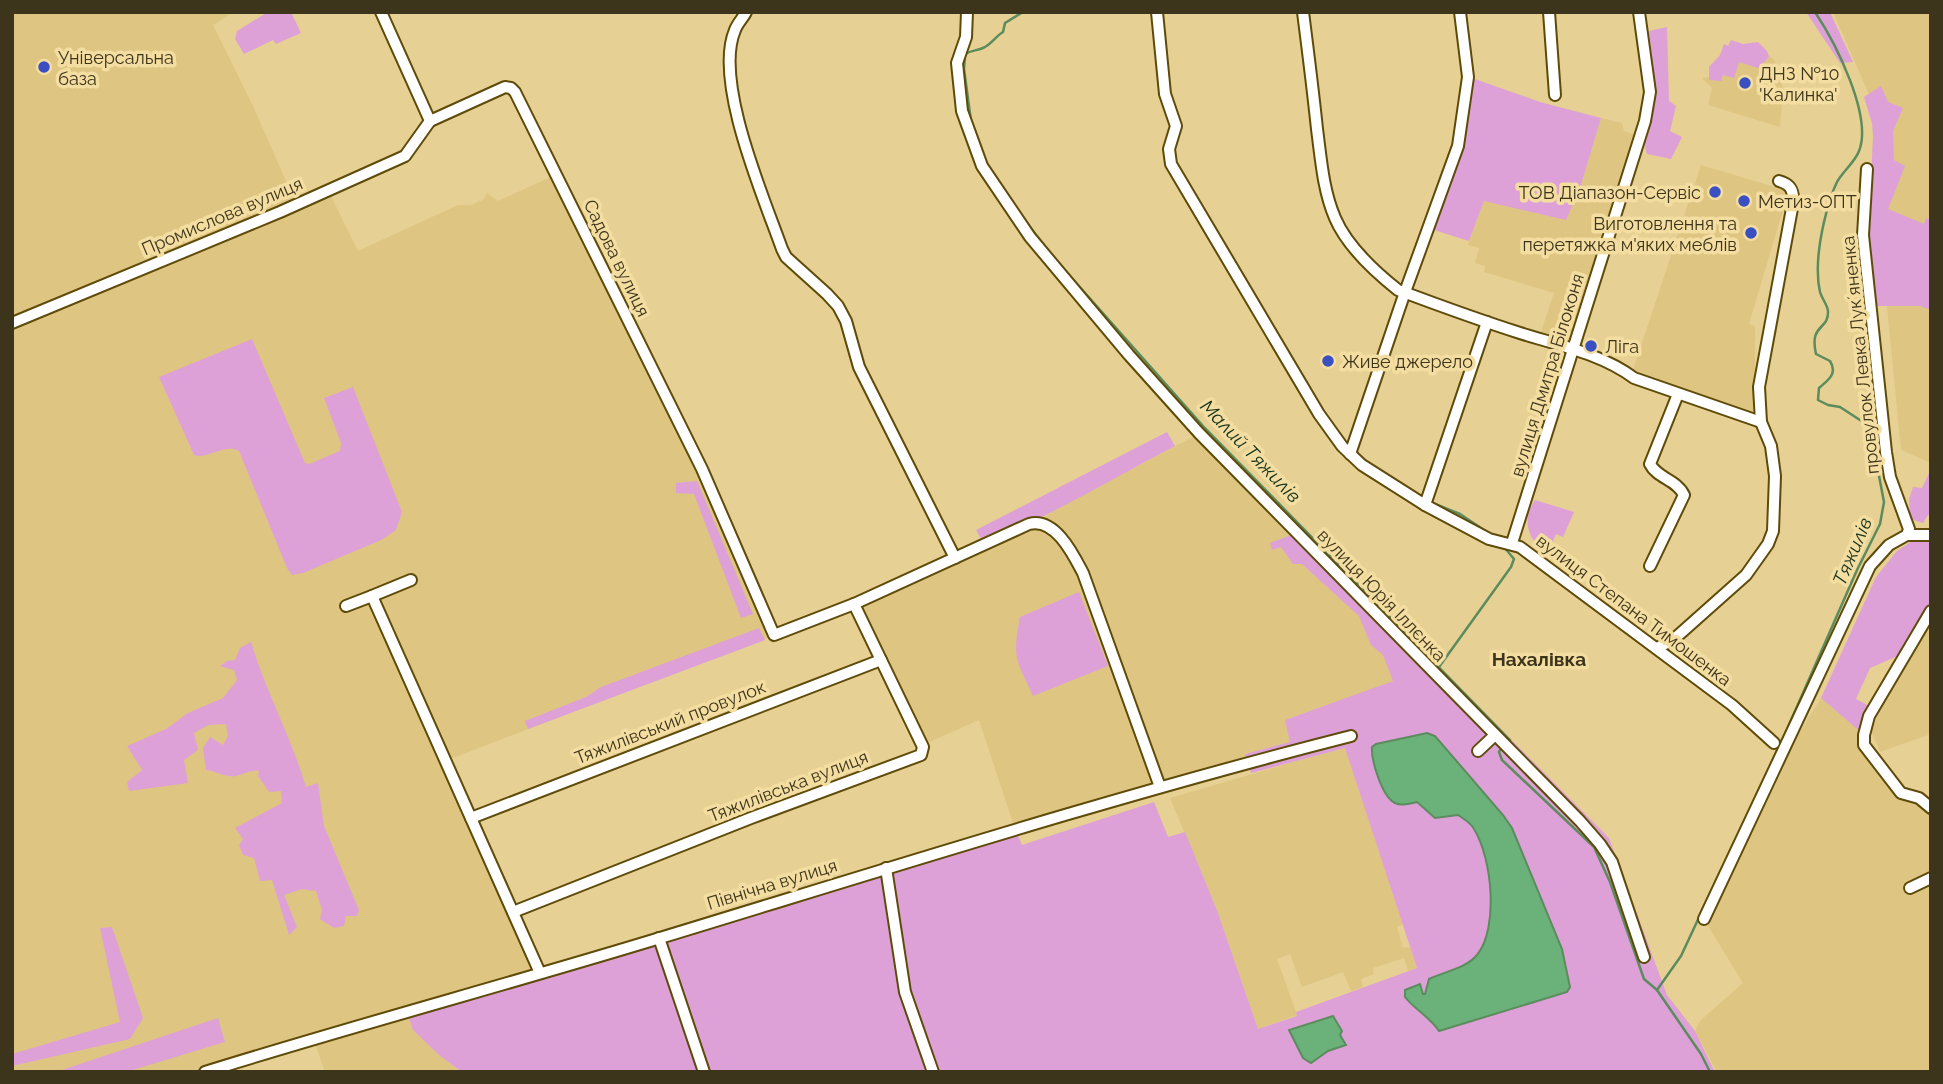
<svg xmlns="http://www.w3.org/2000/svg" width="1943" height="1084" viewBox="0 0 1943 1084" font-family="Raleway,sans-serif">
	<rect width="100%" height="100%" fill="#e6d093"/>
	<!-- built -->
	<g fill="#dec582">
		<path d="M12 12H233L213 25 252 104 298 208 330 194 358 251 458 205H471L483 200 487 193 498 201 553 176 702 469 774 635 445 761 540 973 413 1030 439 1055 462 1072H325L314 1040 205 1072H12Z"/>
		<path d="M1833 12H1931V463L1901 450 1887 306 1882 124Z"/>
		<path d="M1765 52 1775 61 1781 74 1783 91 1780 127 1708 105 1712 88 1702 78 1712 77 1711 67Z"/>
		<path d="M1601 118 1622 123 1624 131 1636 135 1617 195H1614L1570 338 1561 342 1540 335 1554 293 1484 272 1485 266 1475 263 1479 248 1468 245 1484 201 1581 185Z"/>
		<path d="M1701 165 1782 189 1788 193 1749 324 1755 326V369L1759 375 1756 412 1752 414 1632 373Z"/>
		<path d="M1195 436 1423 671 1285 720 1291 742 1246 754 1247 762 1015 829 979 720 927 743 854 604 1036 522 1072 500Z"/>
		<path d="M1931 620V734L1880 752 1871 730 1901 669Z"/>
		<path d="M1821 698 1864 735 1893 784 1931 808V1072H1717L1695 1031 1701 1020 1743 983 1705 921 1789 749Z"/>
		<path d="M1345 747 1403 924 1397 927 1403 948 1410 947 1417 968 1408 971 1404 958 1373 968 1374 974 1361 979 1363 987 1351 991 1343 972 1302 987 1290 954 1277 959 1297 1015 1258 1029 1218 913 1170 798Z"/>
	</g>
	<!-- green -->
	<g fill="#dda1d7">
		<path d="M268 12H291L301 33 276 44 273 40 244 54 235 39 237 31Z"/>
		<path d="M1806 12H1830L1853 62 1840 63Z"/>
		<path d="M1667 27 1669 101 1676 106 1670 131 1682 137 1671 159 1647 154 1644 144 1656 92 1649 31Z"/>
		<path d="M1731 40 1743 44 1758 42 1767 51 1769 57 1758 68 1739 62 1734 78 1723 75 1721 81 1709 80V67L1720 55 1724 44 1728 46Z"/>
		<path d="M1472 78 1540 102 1601 118 1581 185 1566 220 1484 201 1469 241 1434 230 1464 142Z"/>
		<path d="M1881 86 1888 102 1903 108 1893 131 1894 160 1905 166 1888 209 1924 224 1926 218 1931 220V310L1920 306H1874L1869 220 1873 136 1872 123 1864 97Z"/>
		<path d="M252 339 305 463 309 464 340 451 341 443 324 398 353 387 402 512 396 530 381 540 303 573 292 575 287 568 239 451C224 443 208 460 194 455L159 377Z"/>
		<path d="M1167 432 1175 446C1112 479 1050 516 984 544L976 530Z"/>
		<path d="M1931 469V516L1928 515 1923 523 1910 519 1909 499 1913 487 1922 488Z"/>
		<path d="M697 481 753 614 741 618 694 494 676 493V483Z"/>
		<path d="M1535 500 1574 512 1563 537 1556 534 1547 555C1528 539 1521 521 1535 500Z"/>
		<path d="M1291 535 1422 670 1439 667 1609 838 1667 995 1695 1031 1715 1072H462L439 1055 413 1030 407 1013 1015 829 1022 845 1154 802 1168 837 1185 832 1218 913 1258 1029 1297 1016 1296 1012 1417 968 1345 748 1251 773 1245 754 1290 742 1285 720 1393 681 1383 655 1371 645 1359 616 1302 564H1293L1281 547 1272 550 1270 543Z"/>
		<path d="M1921 535H1931V611L1907 652 1870 668 1856 699 1873 708 1864 735 1821 698 1876 577 1897 551Z"/>
		<path d="M1079 592 1108 666 1033 696C1016 659 1012 659 1020 617Z"/>
		<path d="M759 628 765 640 528 729 525 721 586 697 601 687Z"/>
		<path d="M251 642C266 692 291 737 306 787L318 783 324 826 359 910 357 916H346L344 926 334 928 320 919 322 910 316 891 302 889 284 895 297 927 289 935 272 880 260 881 254 858 243 855 239 845 243 839 235 828 282 803 281 791 269 792 258 776 259 771C249 770 245 774 236 776 226 778 216 771 206 770L203 748 210 737 223 745 228 736 226 724 208 725 194 733 198 750 184 760 188 783 129 791 127 782 142 770 127 746 166 729 188 713 223 698 237 680 234 670 220 666 227 661 235 660 240 648Z"/>
		<path d="M112 927 143 1018 130 1039 12 1066V1054L120 1022 100 928Z"/>
		<path d="M218 1018 225 1042 126 1072H56Z"/>
	</g>
	<!-- water -->
	<g fill="#6ab17a" stroke="#5c8c5e" stroke-width="2">
		<path d="M1427 733 1435 736 1503 815 1512 828 1562 949 1570 987 1567 992 1439 1031C1430 1017 1415 1010 1405 997V990L1420 984 1423 994H1425L1429 979C1445 971 1465 969 1477 955 1499 928 1492 858 1474 829 1471 823 1464 819 1458 815L1435 818 1417 802C1410 804 1401 806 1395 803 1382 797 1371 760 1372 747L1376 744Z"/>
		<path d="M1333 1016 1342 1031 1340 1035 1346 1045 1328 1051 1311 1063 1303 1058 1289 1030Z"/>
	</g>
	<g fill="none" stroke-linecap="round" stroke-linejoin="round">
		<!-- stream -->
		<g stroke="#5c8c5e" stroke-width="2.5">
			<path d="M971 121 964 69 965 54C972 50 976 51 983 48 991 45 996 36 1003 32L1005 23 1023 12"/>
			<path d="M995 176 1011 200"/>
			<path d="M1026 222 1048 250"/>
			<path d="M1054 258 1203 426 1510 740"/>
			<path d="M1435 504 1460 514 1490 534"/>
			<path d="M1439 667 1511 567 1514 559 1504 547"/>
			<path d="M1781 743 1857 570 1880 524 1884 502 1871 434 1863 422 1840 407 1828 405 1818 400 1819 388C1828 380 1838 374 1830 361L1816 354C1809 323 1829 331 1828 311 1827 304 1822 299 1820 292 1815 270 1819 244 1824 222 1827 209 1831 194 1837 182 1843 171 1855 162 1859 151 1873 116 1835 42 1815 12"/>
			<path d="M1502 747 1499 752 1502 760 1594 847 1610 882 1644 979 1657 990 1701 1054 1710 1072"/>
			<path d="M1657 990 1681 956 1723 866"/>
		</g>
		<defs>
			<g id="minor">
				<path d="M381 12 430 121 505 87 511 88 515 92 702 469 774 635 854 604 1029 524C1055 517 1073 554 1083 573L1160 787"/>
				<path d="M746 12C743 18 737 24 735 30 713 81 764 198 782 249L786 257 827 294 838 306 846 321 859 367 955 558"/>
				<path d="M967 12 966 37 957 63 962 111 982 166 1030 237 1129 355 1199 433 1580 821 1600 844 1612 862 1644 957"/>
				<path d="M1157 12 1165 94 1176 126 1169 149 1171 164 1319 414 1342 446 1362 465 1425 505 1489 539 1520 547 1732 705 1774 743"/>
				<path d="M1303 12C1308 51 1313 90 1317 129 1321 159 1323 190 1335 218 1347 246 1374 271 1398 290 1438 305 1479 320 1520 333 1558 345 1602 354 1634 378L1761 422"/>
				<path d="M1549 12 1555 95"/>
				<path d="M12 323 280 212 405 156 430 121"/>
				<path d="M1350 454 1405 292 1458 146 1468 77 1460 12"/>
				<path d="M1425 505 1487 322"/>
				<path d="M1907 535H1931"/>
				<path d="M1512 543 1645 121 1650 92 1639 12"/>
				<path d="M1650 566 1684 495C1677 480 1657 478 1650 464L1678 394"/>
				<path d="M372 596 411 580"/>
				<path d="M346 606 372 596 540 973"/>
				<path d="M1931 611 1869 716 1864 735V745L1901 793 1919 798 1931 808"/>
				<path d="M1657 648 1673 640 1746 575 1768 544 1773 531 1775 476 1771 446 1761 422 1759 387 1793 203C1794 191 1791 184 1779 181"/>
				<path d="M1478 751 1495 735"/>
				<path d="M471 818 881 660"/>
				<path d="M886 868 905 992 933 1072"/>
				<path d="M1910 888 1931 878"/>
				<path d="M513 912 751 818 921 755 923 747 854 604"/>
				<path d="M1704 919 1870 566 1889 545 1907 535 1909 529 1890 477 1886 452 1863 235 1867 169"/>
				<path d="M659 938 704 1072"/>
				<path d="M205 1072C356 1025 509 984 660 938 890 868 1119 795 1351 736"/>
			</g>
		</defs>
		<!-- minor casing -->
		<use href="#minor" stroke="#5f4b09" stroke-width="14"/>
		<!-- minor -->
		<use href="#minor" stroke="#fff" stroke-width="10"/>
	</g>
	<!-- markers -->
	<g fill="#3a50c2" stroke="#f3dda0" stroke-width="2.5">
		<circle cx="44" cy="67" r="7"/>
		<circle cx="1745" cy="83" r="7"/>
		<circle cx="1715" cy="192" r="7"/>
		<circle cx="1744" cy="201" r="7"/>
		<circle cx="1751" cy="233" r="7"/>
		<circle cx="1591" cy="346" r="7"/>
		<circle cx="1328" cy="361" r="7"/>
	</g>
	<g text-anchor="middle" dominant-baseline="central" stroke-width="7" stroke-linejoin="round" paint-order="stroke">
		<!-- poi labels -->
		<g font-size="18" fill="#3d341c" stroke="#f3dda0" text-anchor="start">
			<text x="58" y="57">Універсальна<tspan x="58" dy="21">база</tspan></text>
			<text x="1759" y="73">ДНЗ №10<tspan x="1759" dy="21">'Калинка'</tspan></text>
			<text x="1701" y="192" text-anchor="end">ТОВ Діапазон-Сервіс</text>
			<text x="1758" y="201">Метиз-ОПТ</text>
			<text x="1737" y="223" text-anchor="end">Виготовлення та<tspan x="1737" dy="21">перетяжка м'яких меблів</tspan></text>
			<text x="1605" y="346">Ліга</text>
			<text x="1342" y="361">Живе джерело</text>
		</g>
		<!-- street labels -->
		<g font-size="18" fill="#3d341c" stroke="#f3dda0">
			<text transform="translate(222 216) rotate(-23)">Промислова вулиця</text>
			<text transform="translate(617 258) rotate(64)">Садова вулиця</text>
			<text transform="translate(1860 355) rotate(-96)">провулок Левка Лукʼяненка</text>
			<text transform="translate(1547 375) rotate(-73)">вулиця Дмитра Білоконя</text>
			<text transform="translate(1382 595) rotate(46)">вулиця Юрія Іллєнка</text>
			<text transform="translate(1634 610) rotate(37)">вулиця Степана Тимошенка</text>
			<text transform="translate(670 722) rotate(-21)">Тяжилівський провулок</text>
			<text transform="translate(788 786) rotate(-21)">Тяжилівська вулиця</text>
			<text transform="translate(772 884) rotate(-17)">Північна вулиця</text>
		</g>
		<!-- water labels -->
		<g font-size="19" font-style="italic" fill="#12311a" stroke="#f3dda0">
			<text transform="translate(1251 451) rotate(46)">Малий Тяжилів</text>
			<text transform="translate(1852 551) rotate(-67)">Тяжилів</text>
		</g>
		<!-- neighbourhood labels -->
		<g font-size="19" font-weight="bold" fill="#3d341c" stroke="#f3dda0">
			<text x="1539" y="659">Нахалівка</text>
		</g>
	</g>
	<!-- border -->
	<rect width="1943" height="1084" fill="none" stroke="#3d341c" stroke-width="28"/>
</svg>
